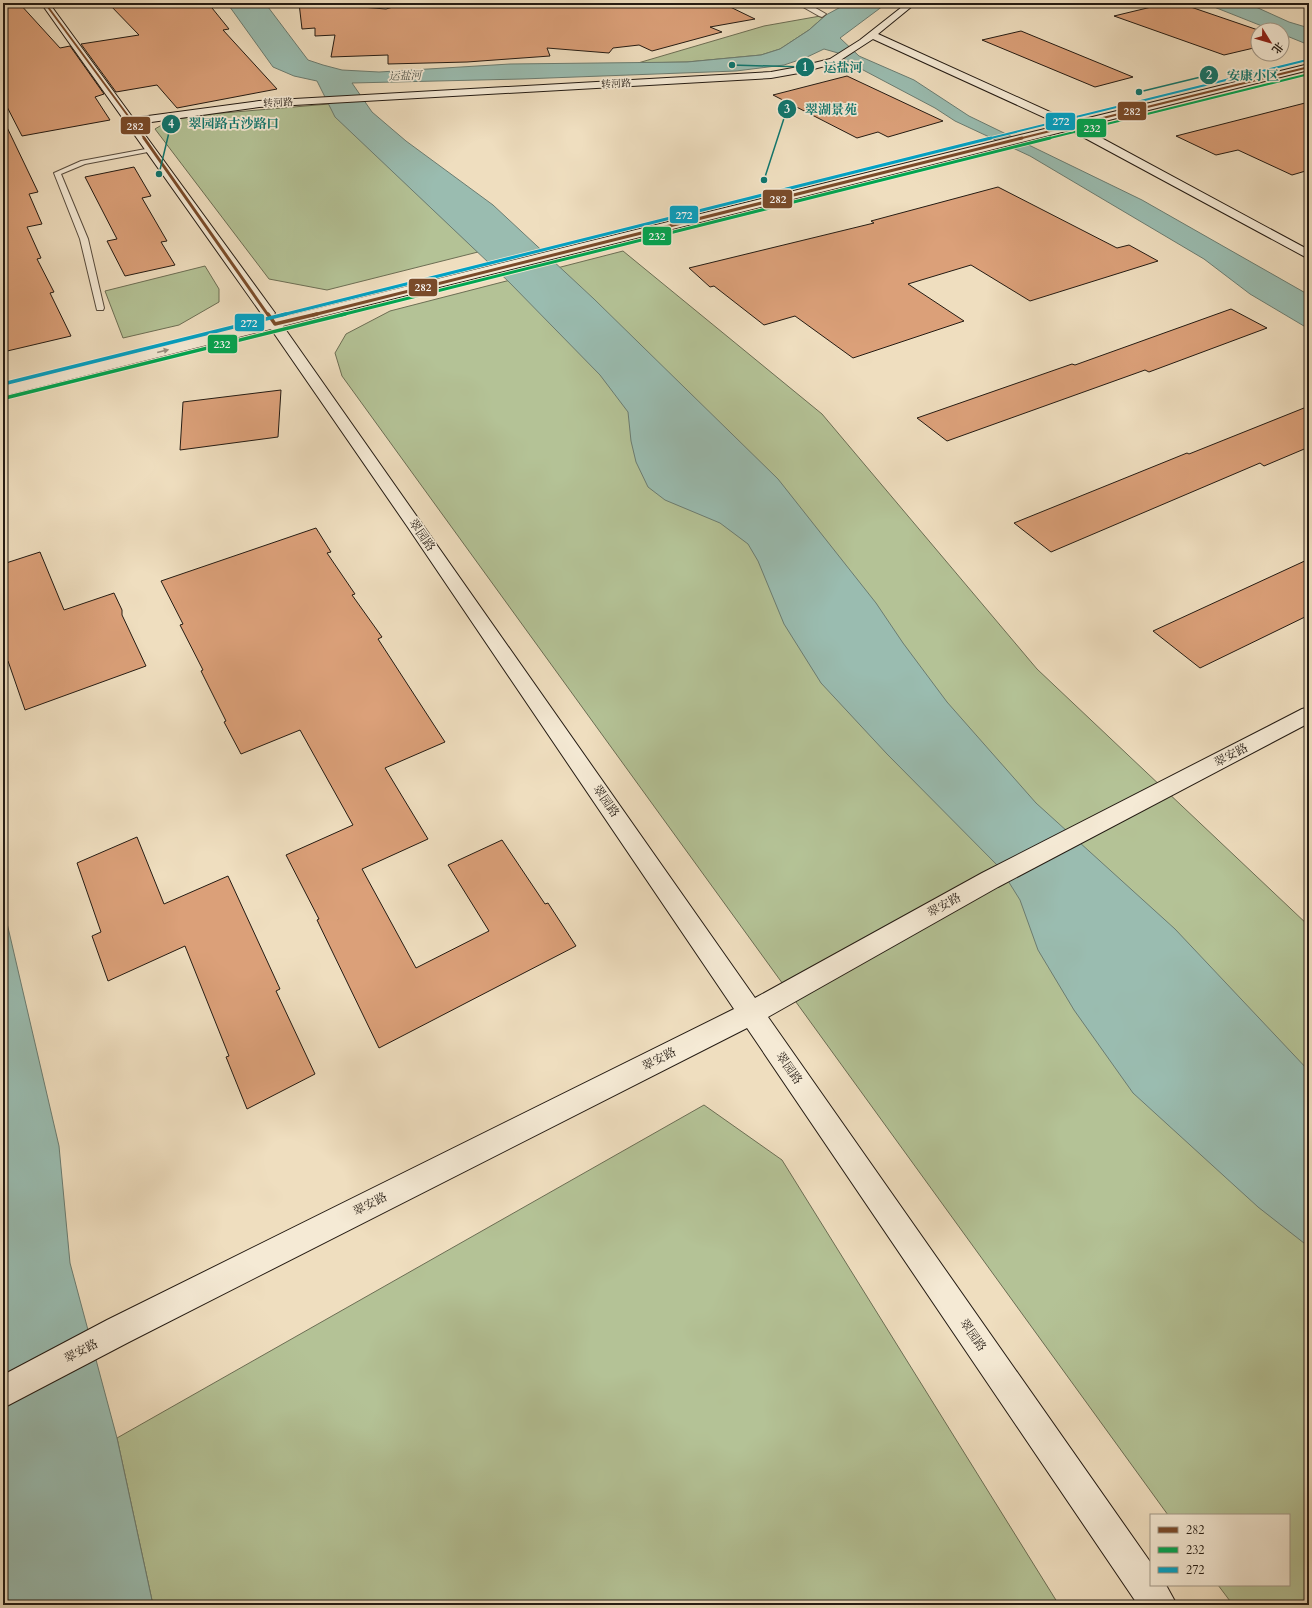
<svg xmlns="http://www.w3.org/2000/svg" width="1312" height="1608" viewBox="0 0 1312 1608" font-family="Cardo,'Noto Serif SC',serif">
	<rect width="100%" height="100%" fill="#efdebf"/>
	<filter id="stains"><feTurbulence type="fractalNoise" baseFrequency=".005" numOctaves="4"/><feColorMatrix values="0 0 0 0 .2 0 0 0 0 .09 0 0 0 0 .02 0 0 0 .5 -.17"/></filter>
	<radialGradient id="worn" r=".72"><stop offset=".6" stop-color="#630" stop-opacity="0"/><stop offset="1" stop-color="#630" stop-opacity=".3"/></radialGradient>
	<!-- green -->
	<g fill="#b4c296" stroke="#6c6e54">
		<path d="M826 15 809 30 780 49 761 55 687 62 638 63 764 26Z"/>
		<path d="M329 104 336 117 478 252 327 290 269 279 155 129 170 120 211 114Z"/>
		<path d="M623 251 822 414 1037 669 1309 926V1605H1233L1218 1585H1289V1515H1168L342 376 335 353 346 334 390 311Z"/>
		<path d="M205 266 219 289V302L179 325 123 338 105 291Z"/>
		<path d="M704 1105 782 1160 1059 1605H153L117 1438Z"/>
	</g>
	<!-- water -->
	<g fill="#9abcb0" stroke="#6b7c71">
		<path d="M227 3H265L308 60 323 65 342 70 379 72 510 64 687 62 761 55 780 49 809 30 826 15 848 3H887L840 38 859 56 914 80 969 116 1142 200 1309 295V329L1250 294 1204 259 1030 156 955 121 935 108 848 62 838 53 824 49 805 58 784 65 736 71 522 79 352 83 372 112 406 141 493 205 594 299 778 479 876 603 903 643 947 702 1036 803 1175 929 1309 1071V1247L1258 1207 1133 1093 1074 1010 1038 950 1020 900 1000 868 887 754 821 683 784 624 758 561 748 544 720 523 665 500 648 487 636 462 631 441 628 412 600 375 509 282 335 117 317 81 294 76 273 67Z"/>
		<path d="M1204 3H1247L1289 22 1309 28V45L1282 34V30H1272Z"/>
		<path d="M3 906 59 1146 70 1263 117 1438 153 1605H3Z"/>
	</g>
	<!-- building -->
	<g fill="#dba079" stroke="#241b13">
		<path d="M3 3H19L60 48 70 46 104 94 95 97 110 120 22 136 3 99Z"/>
		<path d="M108 3H208L229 29 223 30 277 89 177 108 157 85 116 92 81 44 139 35Z"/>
		<path d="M299 3H348L349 6 386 9 407 3H722L755 19 710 27 722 32 652 51 639 45 613 48 609 53 547 48 550 56 467 62 388 64V55L331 57 335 35 315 36V28L302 29Z"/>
		<path d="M1168 3H1179L1258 30V47L1224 55 1114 16Z"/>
		<path d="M1021 31 1133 77 1095 87 982 40Z"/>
		<path d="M847 76 943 121 888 137 878 132 857 138 773 95Z"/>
		<path d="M1309 102V170L1292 175 1238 150 1216 155 1176 136Z"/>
		<path d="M3 119 38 192 29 194 42 224 27 227 41 258 37 259 54 292 50 293 71 336 3 352Z"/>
		<path d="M134 167 151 196 142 198 167 241 161 242 175 265 125 276 107 241 117 239 85 177Z"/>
		<path d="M998 187 1117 248 1129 245 1158 261 1030 301 971 265 908 284 964 321 853 358 795 316 764 325 714 286 710 287 689 268 874 223 871 221Z"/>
		<path d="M1231 309 1267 328 1149 372 1145 370 947 441 917 418 1072 364 1075 365Z"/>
		<path d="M281 390 278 437 180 450 183 402Z"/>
		<path d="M1309 406V447L1264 466 1260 463 1051 552 1014 523 1187 453 1189 454Z"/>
		<path d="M316 528 331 552 327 553 355 594 352 595 382 637 378 639 445 742 385 768 428 839 362 869 416 968 489 931 448 865 502 840 545 904 548 903 576 946 379 1048 317 920 319 919 286 855 353 825 300 730 241 754 224 722 226 721 201 671 203 670 180 625 183 624 161 581Z"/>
		<path d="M40 552 64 610 114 593 122 610V615L146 666 25 710 8 661 3 662V564Z"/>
		<path d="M1309 559V615L1200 668 1153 631Z"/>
		<path d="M137 837 164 904 228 876 280 989 276 991 315 1074 247 1109 226 1057 229 1056 185 946 108 981 92 936 101 932 77 863Z"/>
	</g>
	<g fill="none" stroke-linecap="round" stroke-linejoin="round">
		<defs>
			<path id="lane" d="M151 148 153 149V151L85 164 61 174 88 239 104 308 103 310H97L80 239 54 173 81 161Z"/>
			<path id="street" d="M796 3H807L826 14 822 17 819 16Z"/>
			<path id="secondary" d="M41 3H49L133 118 259 101 771 72 798 67 830 59 860 40 907 3H916L878 34 1072 122 1309 64V70L1081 127 1309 250V259L1070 130 283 326 755 998 982 873 1302 709 1309 707V723L998 887 768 1017 1151 1563V1585H1166L1177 1605H1138L747 1028 129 1342 3 1408V1375L107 1320 734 1009 407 526 271 329 3 396V386L1061 125 873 39 836 63 799 73 771 78 259 107 137 124 275 313 273 316 268 317 263 316Z"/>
		</defs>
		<!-- lane casing -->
		<use href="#lane" stroke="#574c3e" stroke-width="2"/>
		<!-- street casing -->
		<use href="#street" stroke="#574c3e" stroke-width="2"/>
		<!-- secondary casing -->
		<use href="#secondary" stroke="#241b13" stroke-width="2"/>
		<!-- lane -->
		<use href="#lane" fill="#f5ead5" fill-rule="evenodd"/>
		<!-- street -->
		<use href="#street" fill="#f5ead5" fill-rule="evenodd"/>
		<!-- secondary -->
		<use href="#secondary" fill="#f5ead5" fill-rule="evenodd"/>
		<defs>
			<g id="bus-1-far2">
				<path d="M45 3 145 139"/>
				<path d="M1018 139 1309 67"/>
			</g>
			<g id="bus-1-far1">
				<path d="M144 138 268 315"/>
				<path d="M313 315 1022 138"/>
			</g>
			<path id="bus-1" d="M268 314 275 324 317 314"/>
			<path id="bus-2-far2" d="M1046 139 1309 74"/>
			<path id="bus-2-far1" d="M341 315 1050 138"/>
			<path id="bus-2" d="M5 398 345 314"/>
			<path id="bus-3-far2" d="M987 139 1307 60"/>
			<path id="bus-3-far1" d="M282 315 991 138"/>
			<path id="bus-3" d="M3 384 286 314"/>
		</defs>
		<!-- bus-1-far2 casing -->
		<use href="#bus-1-far2" stroke="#f5ead5" stroke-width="3.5"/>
		<!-- bus-1-far1 casing -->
		<use href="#bus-1-far1" stroke="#f5ead5" stroke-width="4.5"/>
		<!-- bus-1 casing -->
		<use href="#bus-1" stroke="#f5ead5" stroke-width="5.5"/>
		<!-- bus-2-far2 casing -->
		<use href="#bus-2-far2" stroke="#f5ead5" stroke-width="3.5"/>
		<!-- bus-2-far1 casing -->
		<use href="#bus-2-far1" stroke="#f5ead5" stroke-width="4.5"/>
		<!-- bus-2 casing -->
		<use href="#bus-2" stroke="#f5ead5" stroke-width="5.5"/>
		<!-- bus-3-far2 casing -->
		<use href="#bus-3-far2" stroke="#f5ead5" stroke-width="3.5"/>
		<!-- bus-3-far1 casing -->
		<use href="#bus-3-far1" stroke="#f5ead5" stroke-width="4.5"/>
		<!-- bus-3 casing -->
		<use href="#bus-3" stroke="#f5ead5" stroke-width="5.5"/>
		<!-- bus-1-far2 -->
		<use href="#bus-1-far2" stroke="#7a4b2a" stroke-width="2"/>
		<!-- bus-1-far1 -->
		<use href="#bus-1-far1" stroke="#7a4b2a" stroke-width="3"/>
		<!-- bus-1 -->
		<use href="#bus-1" stroke="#7a4b2a" stroke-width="3.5"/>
		<!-- bus-2-far2 -->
		<use href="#bus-2-far2" stroke="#00a651" stroke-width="2"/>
		<!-- bus-2-far1 -->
		<use href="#bus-2-far1" stroke="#00a651" stroke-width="3"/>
		<!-- bus-2 -->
		<use href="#bus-2" stroke="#00a651" stroke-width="3.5"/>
		<!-- bus-3-far2 -->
		<use href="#bus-3-far2" stroke="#02a2c5" stroke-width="2"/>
		<!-- bus-3-far1 -->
		<use href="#bus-3-far1" stroke="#02a2c5" stroke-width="3"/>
		<!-- bus-3 -->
		<use href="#bus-3" stroke="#02a2c5" stroke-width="3.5"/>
	</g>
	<!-- one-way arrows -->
	<defs><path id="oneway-solid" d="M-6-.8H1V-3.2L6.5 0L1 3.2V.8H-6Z"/></defs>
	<use fill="#978d7e" href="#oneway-solid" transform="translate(163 351) rotate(-14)"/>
	<g text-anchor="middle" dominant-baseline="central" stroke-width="3.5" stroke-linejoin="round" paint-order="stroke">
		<!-- far-street labels -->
		<g font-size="10" fill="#241b13" stroke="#f5ead5">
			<text transform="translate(616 84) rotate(-3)">转河路</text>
			<text transform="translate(278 103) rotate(-3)">转河路</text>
		</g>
		<!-- far-water labels -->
		<g font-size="11" font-style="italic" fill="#4d534a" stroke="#f5ead5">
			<text transform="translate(405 76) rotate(-2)">运盐河</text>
		</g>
		<!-- street labels -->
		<g font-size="12" fill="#241b13" stroke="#f5ead5">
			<text transform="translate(422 535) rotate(55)">翠园路</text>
			<text transform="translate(1231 755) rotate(-28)">翠安路</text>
			<text transform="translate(606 801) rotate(55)">翠园路</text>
			<text transform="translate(944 905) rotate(-29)">翠安路</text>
			<text transform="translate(659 1059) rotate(-27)">翠安路</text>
			<text transform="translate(789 1068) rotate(55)">翠园路</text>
			<text transform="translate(370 1204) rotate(-27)">翠安路</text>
			<text transform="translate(973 1335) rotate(55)">翠园路</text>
			<text transform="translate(81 1351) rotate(-28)">翠安路</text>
		</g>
	</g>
	<!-- callouts -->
	<path fill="none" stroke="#0f766e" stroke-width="1.5" d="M732 65L805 67M1139 92L1209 75M764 180L787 109M159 174L171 124"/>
	<g fill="#0f766e" stroke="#f5ead5" stroke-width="1.5">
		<circle cx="732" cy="65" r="4"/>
		<circle cx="1139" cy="92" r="4"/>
		<circle cx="764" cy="180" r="4"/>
		<circle cx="159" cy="174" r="4"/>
		<circle cx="805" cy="67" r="10"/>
		<circle cx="1209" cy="75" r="10"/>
		<circle cx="787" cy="109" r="10"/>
		<circle cx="171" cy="124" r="10"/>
	</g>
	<g font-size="12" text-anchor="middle" font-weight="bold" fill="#fff">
		<text x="805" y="71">1</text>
		<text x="1209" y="79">2</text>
		<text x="787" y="113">3</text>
		<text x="171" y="128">4</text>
	</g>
	<g font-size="13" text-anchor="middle" font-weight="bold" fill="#0f766e" stroke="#f5ead5" stroke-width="3.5" stroke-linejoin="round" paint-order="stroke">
		<text x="843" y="72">运盐河</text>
		<text x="1253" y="80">安康小区</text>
		<text x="831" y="114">翠湖景苑</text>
		<text x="234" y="128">翠园路古沙路口</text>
	</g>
	<g stroke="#f5ead5" stroke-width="1.5">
		<rect x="1117" y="101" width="30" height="20" rx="4" fill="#7a4b2a"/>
		<rect x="1045" y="112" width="31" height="19" rx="4" fill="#02a2c5"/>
		<rect x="120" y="116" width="31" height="19" rx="4" fill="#7a4b2a"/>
		<rect x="1076" y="118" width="31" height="20" rx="4" fill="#00a651"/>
		<rect x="762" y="189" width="31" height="20" rx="4" fill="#7a4b2a"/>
		<rect x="669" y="205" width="30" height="19" rx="4" fill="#02a2c5"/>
		<rect x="642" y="226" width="30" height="20" rx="4" fill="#00a651"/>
		<rect x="408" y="278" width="30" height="19" rx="4" fill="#7a4b2a"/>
		<rect x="234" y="313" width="31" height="19" rx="4" fill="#02a2c5"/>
		<rect x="207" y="334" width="31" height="20" rx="4" fill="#00a651"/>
	</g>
	<g font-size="11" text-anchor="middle" font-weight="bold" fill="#fff">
		<text x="1132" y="115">282</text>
		<text x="1061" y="125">272</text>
		<text x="135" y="130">282</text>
		<text x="1092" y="132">232</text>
		<text x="778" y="203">282</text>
		<text x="684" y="219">272</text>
		<text x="657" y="240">232</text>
		<text x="423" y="291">282</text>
		<text x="249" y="327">272</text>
		<text x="222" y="348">232</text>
	</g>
	<!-- margin -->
	<rect width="1312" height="1608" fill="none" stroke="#efdebf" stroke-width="16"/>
	<rect x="4" y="4" width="1304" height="1600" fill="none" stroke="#241b13" stroke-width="2"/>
	<rect x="8" y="8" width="1296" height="1592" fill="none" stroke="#241b13"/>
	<!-- legend -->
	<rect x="1150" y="1514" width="140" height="72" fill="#f5ead5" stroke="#a19787"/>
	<rect x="1158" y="1527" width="20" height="6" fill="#7a4b2a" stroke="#a19787"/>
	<text x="1186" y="1534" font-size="12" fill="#241b13">282</text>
	<rect x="1158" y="1547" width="20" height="6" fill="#00a651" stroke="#a19787"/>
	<text x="1186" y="1554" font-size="12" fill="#241b13">232</text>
	<rect x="1158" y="1567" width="20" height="6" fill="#02a2c5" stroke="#a19787"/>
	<text x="1186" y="1574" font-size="12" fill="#241b13">272</text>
	<!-- north arrow -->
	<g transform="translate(1270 42) rotate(127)"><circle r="19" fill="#f5ead5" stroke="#a19787"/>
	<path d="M0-3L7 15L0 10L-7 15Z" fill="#8f2418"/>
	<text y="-6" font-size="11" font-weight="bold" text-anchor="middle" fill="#241b13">北</text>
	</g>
	<rect width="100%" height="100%" filter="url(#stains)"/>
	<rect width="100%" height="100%" fill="url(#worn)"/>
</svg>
